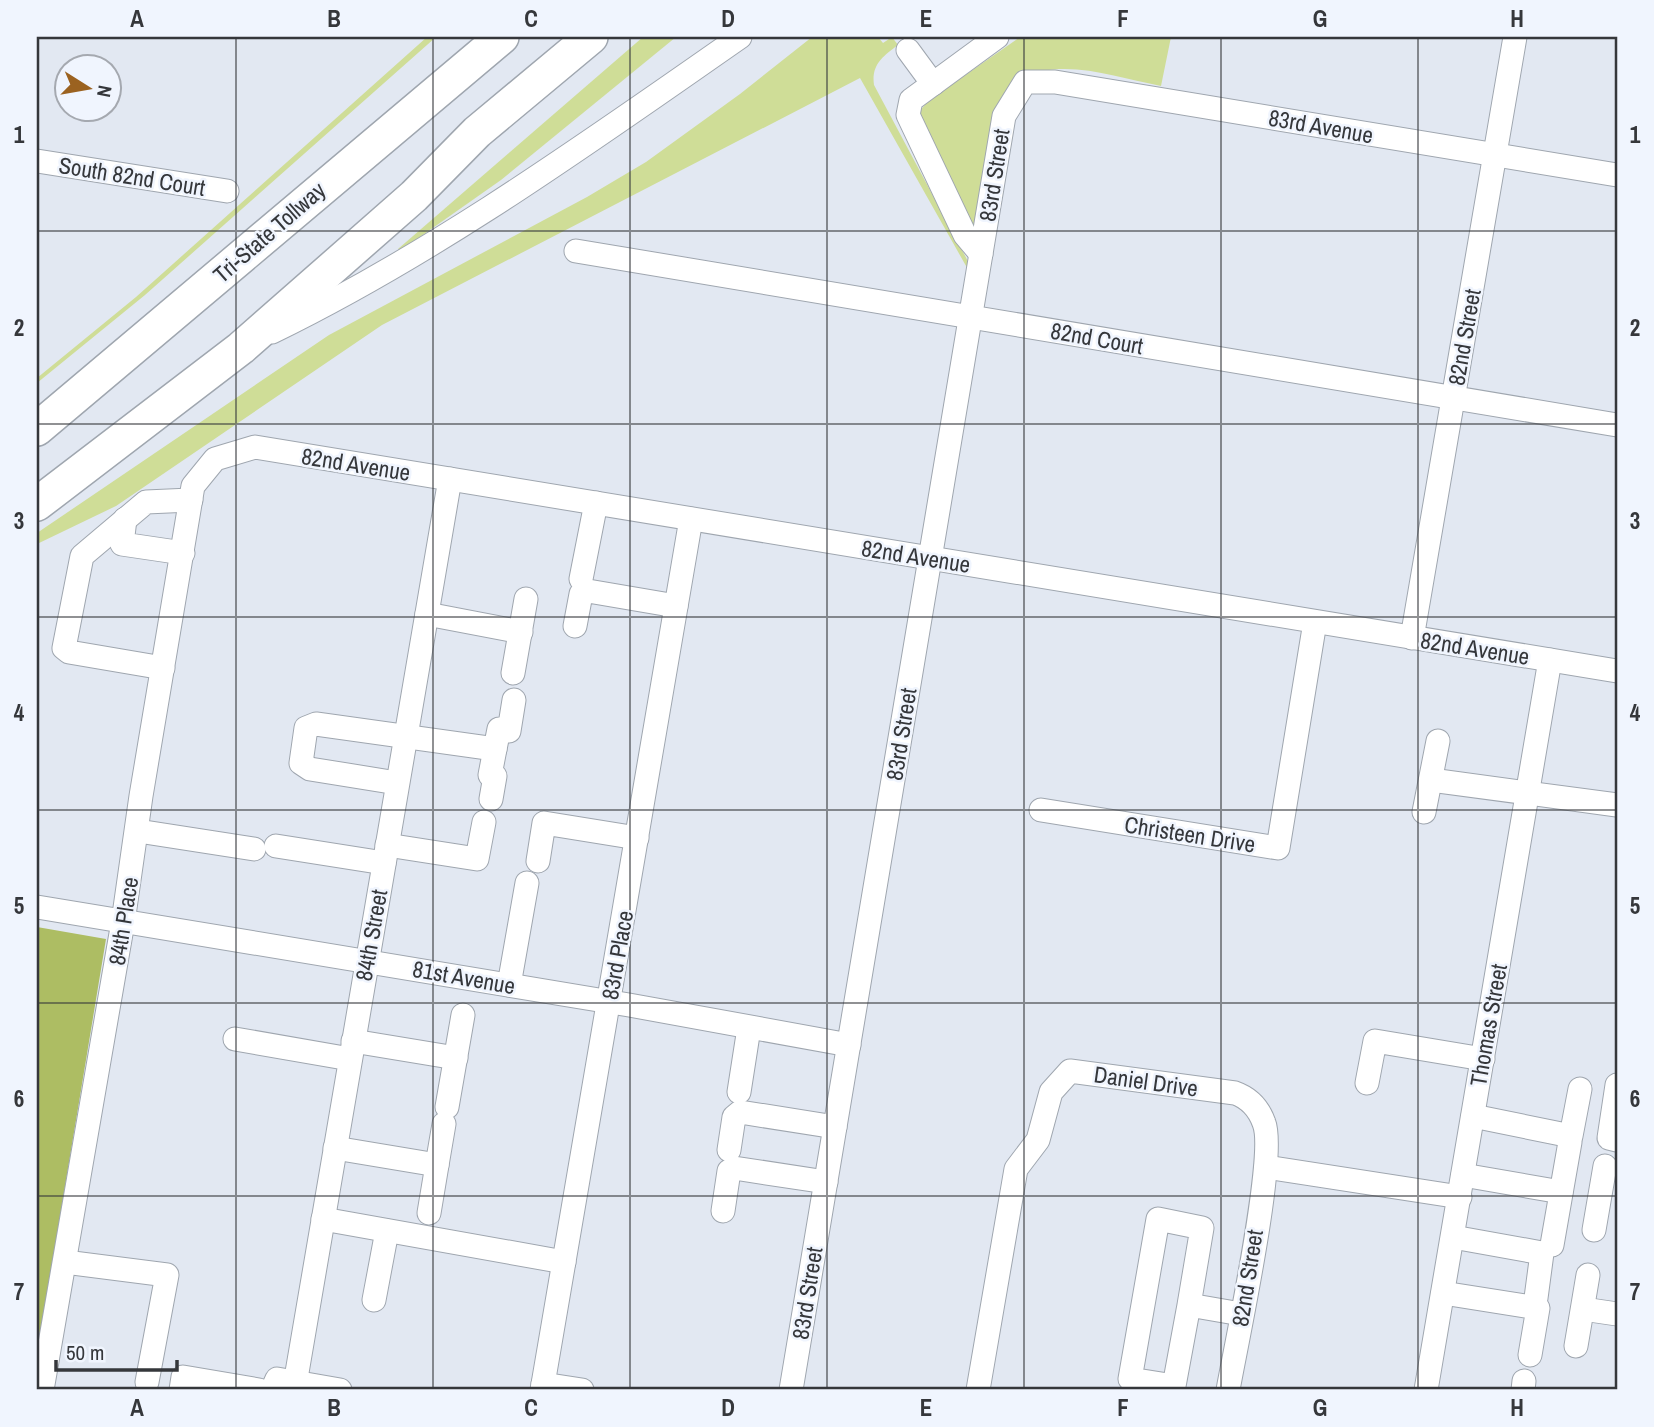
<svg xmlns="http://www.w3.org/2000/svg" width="1654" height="1427" viewBox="0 0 1654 1427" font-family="'Archivo Narrow',sans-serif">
	<rect width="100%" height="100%" fill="#e2e8f2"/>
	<!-- green -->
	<g fill="#cfdd97">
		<path d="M427 37H436L145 295 37 383V378L136 297Z"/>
		<path d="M643 37H676L501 180 400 251 398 249Z"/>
		<path d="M812 37H878L883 43 892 37 898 45C883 56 871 65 874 85L971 267 970 273 860 78 382 325 116 506 37 544V533L329 335 587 197 646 162 740 94Z"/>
		<path d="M1020 37H1171L1161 86C1118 78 1066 58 1024 77L976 226 971 227 918 120 919 112 928 101Z"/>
	</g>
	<!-- forest -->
	<path fill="#adbd63" d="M37 927 106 939 37 1356Z"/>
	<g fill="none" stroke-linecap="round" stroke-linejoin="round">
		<defs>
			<g id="minor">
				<path d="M908 50 933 84"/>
				<path d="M37 161 227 191"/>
				<path d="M576 251 1617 425"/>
				<path d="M981 254 965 235 908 115 911 100 997 37"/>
				<path d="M272 332C438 251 589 142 740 37"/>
				<path d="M125 519 122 544 183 553"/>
				<path d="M581 579 596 503"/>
				<path d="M427 614 521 632"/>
				<path d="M575 626 581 594 588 591 676 606"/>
				<path d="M1412 638 1515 37"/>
				<path d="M163 668 69 652 64 648 82 556 146 502 191 500"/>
				<path d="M513 673 526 599"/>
				<path d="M1431 780 1617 805"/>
				<path d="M397 783 310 769 301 763 306 728 316 724 495 749 499 729 509 731 514 700"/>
				<path d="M491 799 495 776 490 775 495 749"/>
				<path d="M1041 810 1278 848 1315 622"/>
				<path d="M1424 812 1438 741"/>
				<path d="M138 831 254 849"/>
				<path d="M387 845 477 859 484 822"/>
				<path d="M276 846 384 863"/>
				<path d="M538 861 544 823 637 838"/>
				<path d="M37 907 629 1005 849 1045"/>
				<path d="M509 985 527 883"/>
				<path d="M235 1039 350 1059"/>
				<path d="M353 1041 456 1058"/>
				<path d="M1367 1083 1375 1041 1483 1059"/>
				<path d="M1617 1085 1609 1138 1617 1140"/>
				<path d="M739 1092 749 1028"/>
				<path d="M447 1107 463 1015"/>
				<path d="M1473 1116 1571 1136 1580 1089"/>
				<path d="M335 1148 437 1165 429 1213"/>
				<path d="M729 1150 734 1117 740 1112 835 1127"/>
				<path d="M437 1165 444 1124"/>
				<path d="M1266 1167 1460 1197"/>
				<path d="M1463 1175 1561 1192"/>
				<path d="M723 1211 729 1171 734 1168 826 1182"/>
				<path d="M323 1219 564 1262"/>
				<path d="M1594 1230 1605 1166"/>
				<path d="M1453 1237 1542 1253 1536 1298"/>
				<path d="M1552 1245 1570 1142"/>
				<path d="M65 1262 167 1275 147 1382"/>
				<path d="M1443 1293 1538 1308 1530 1355"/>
				<path d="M374 1300 387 1231"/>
				<path d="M1189 1305 1202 1228 1158 1219 1130 1379 1174 1386 1189 1305 1241 1314"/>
				<path d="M1583 1309 1617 1314"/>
				<path d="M1576 1346 1588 1275"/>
				<path d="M543 1384 582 1390"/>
				<path d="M42 1390 123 922 141 796 193 486 215 459 255 447 1617 671"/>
				<path d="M181 1390 183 1377 259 1390"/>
				<path d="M272 1390 277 1379 340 1390"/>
				<path d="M294 1390 450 479"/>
				<path d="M542 1390 691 519"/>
				<path d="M791 1390 1004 116 1025 82H1055L1617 175"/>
				<path d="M978 1390 1016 1169 1038 1140 1051 1092 1070 1071 1235 1093C1249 1098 1259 1109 1264 1123 1277 1155 1236 1345 1228 1390"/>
				<path d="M1426 1390 1550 660"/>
				<path d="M1523 1390 1524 1381"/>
			</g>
			<g id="highway">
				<path d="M37 429 502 37"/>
				<path d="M37 504 241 348 414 196 477 132 591 37"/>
			</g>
		</defs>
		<!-- minor casing -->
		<use href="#minor" stroke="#9fa6af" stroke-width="25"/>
		<!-- highway casing -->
		<use href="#highway" stroke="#9fa6af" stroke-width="36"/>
		<!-- minor -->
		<use href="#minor" stroke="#fff" stroke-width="23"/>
		<!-- highway -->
		<use href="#highway" stroke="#fff" stroke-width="33"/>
	</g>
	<!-- grid -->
	<path fill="none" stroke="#35373b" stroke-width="2" stroke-opacity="0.55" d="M236 37V1390M433 37V1390M630 37V1390M827 37V1390M1024 37V1390M1221 37V1390M1418 37V1390M37 231H1617M37 424H1617M37 617H1617M37 810H1617M37 1003H1617M37 1196H1617"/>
	<g text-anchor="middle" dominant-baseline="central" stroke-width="5" stroke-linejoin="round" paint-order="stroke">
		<!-- street labels -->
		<g font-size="23" fill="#35373b" stroke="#f0f5fe">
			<text transform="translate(1321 126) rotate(10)">83rd Avenue</text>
			<text transform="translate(994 175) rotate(-81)">83rd Street</text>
			<text transform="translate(132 176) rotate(9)">South 82nd Court</text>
			<text transform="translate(269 232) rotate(-41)">Tri-State Tollway</text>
			<text transform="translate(1464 337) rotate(-80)">82nd Street</text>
			<text transform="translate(1097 338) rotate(10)">82nd Court</text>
			<text transform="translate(356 464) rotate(9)">82nd Avenue</text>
			<text transform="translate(916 556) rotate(9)">82nd Avenue</text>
			<text transform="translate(1475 648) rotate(9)">82nd Avenue</text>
			<text transform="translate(901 734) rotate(-81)">83rd Street</text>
			<text transform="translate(1190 834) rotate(9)">Christeen Drive</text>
			<text transform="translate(123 921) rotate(-81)">84th Place</text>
			<text transform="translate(371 935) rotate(-80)">84th Street</text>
			<text transform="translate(617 955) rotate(-80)">83rd Place</text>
			<text transform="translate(464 977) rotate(10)">81st Avenue</text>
			<text transform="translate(1488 1025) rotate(-80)">Thomas Street</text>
			<text transform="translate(1146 1081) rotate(8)">Daniel Drive</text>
			<text transform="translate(1247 1278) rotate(-81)">82nd Street</text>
			<text transform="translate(807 1293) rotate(-81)">83rd Street</text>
		</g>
	</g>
	<!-- border -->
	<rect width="1654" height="1427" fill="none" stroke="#f0f5fe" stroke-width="77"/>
	<!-- north arrow -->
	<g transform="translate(88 88) rotate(101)"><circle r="33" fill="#f0f5fe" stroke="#a5a9b0" stroke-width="2"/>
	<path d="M0-5L12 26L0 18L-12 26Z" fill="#9b6220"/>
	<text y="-10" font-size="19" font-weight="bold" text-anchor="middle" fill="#35373b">N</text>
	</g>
	<!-- scale -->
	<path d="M56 1360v10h121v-10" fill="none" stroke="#35373b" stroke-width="3.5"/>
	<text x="66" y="1360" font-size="21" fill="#35373b" stroke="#f0f5fe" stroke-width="5" paint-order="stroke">50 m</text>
	<rect x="38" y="38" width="1578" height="1350" fill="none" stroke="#35373b" stroke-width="2.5"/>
	<g font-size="23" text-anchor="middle" font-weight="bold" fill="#35373b">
		<text x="137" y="27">A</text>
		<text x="334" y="27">B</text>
		<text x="531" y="27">C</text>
		<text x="728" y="27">D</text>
		<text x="926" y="27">E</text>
		<text x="1123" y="27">F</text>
		<text x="1320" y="27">G</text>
		<text x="1517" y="27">H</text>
		<text x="19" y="143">1</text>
		<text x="1635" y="143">1</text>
		<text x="19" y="336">2</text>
		<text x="1635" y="336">2</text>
		<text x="19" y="529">3</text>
		<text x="1635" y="529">3</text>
		<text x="19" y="721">4</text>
		<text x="1635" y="721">4</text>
		<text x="19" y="914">5</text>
		<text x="1635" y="914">5</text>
		<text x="19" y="1107">6</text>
		<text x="1635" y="1107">6</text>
		<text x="19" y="1300">7</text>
		<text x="1635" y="1300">7</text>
		<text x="137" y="1416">A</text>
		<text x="334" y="1416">B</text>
		<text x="531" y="1416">C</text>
		<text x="728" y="1416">D</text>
		<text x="926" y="1416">E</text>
		<text x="1123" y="1416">F</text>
		<text x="1320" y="1416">G</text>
		<text x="1517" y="1416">H</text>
	</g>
</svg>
